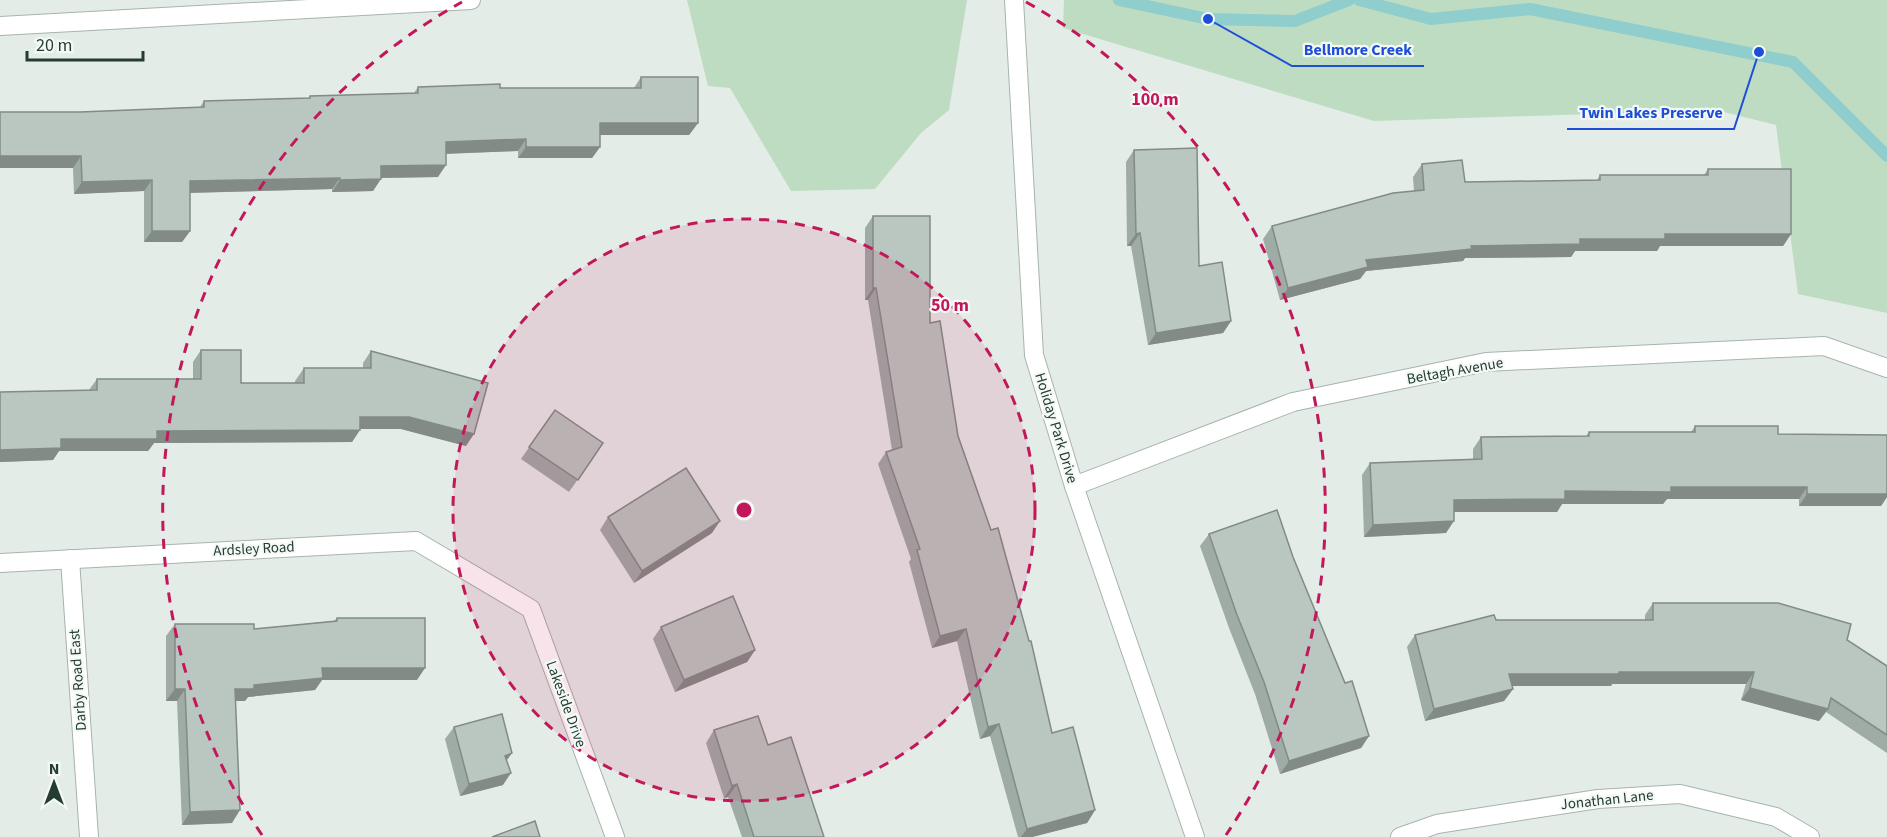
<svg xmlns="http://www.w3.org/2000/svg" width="1887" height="837" viewBox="0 0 1887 837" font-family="'Source Sans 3',sans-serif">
	<rect width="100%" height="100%" fill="#e4ece7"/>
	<!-- green -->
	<g fill="#bedcc2">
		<path d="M687 0H967L949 110 921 133 875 189 791 191 730 88 708 86Z"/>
		<path d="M1064 0H1887V313L1798 294 1776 125 1716 110 1374 121 1063 28Z"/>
	</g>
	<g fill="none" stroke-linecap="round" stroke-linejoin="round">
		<!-- stream -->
		<g stroke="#90cdcd" stroke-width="12">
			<path d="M1119 0 1208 19 1295 21 1349 0"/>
			<path d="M1359 0 1431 19 1530 9 1793 62 1887 156"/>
		</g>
		<defs>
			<g id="minor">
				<path d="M1014 0 1034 355 1074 486 1195 837"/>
				<path d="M0 26 471 0"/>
				<path d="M1074 486 1293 402 1486 362 1824 346 1887 368"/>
				<path d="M70 559 89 837"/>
				<path d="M0 563 416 541 531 609 615 837"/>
				<path d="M1400 837 1437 824 1598 799 1680 794 1776 817 1810 837"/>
			</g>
		</defs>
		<!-- minor casing -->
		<use href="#minor" stroke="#a7b4ad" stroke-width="20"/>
		<!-- minor -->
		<use href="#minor" stroke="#fff" stroke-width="18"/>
	</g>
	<!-- wall -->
	<g fill="#9faba5">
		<path d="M641 77 698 123 689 135H600V147L592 158H518V151L446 154 438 177 381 178 373 191 332 192V189L190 193V231L182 242H144V191L74 194 73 168H0L80 112 200 107 204 101 308 98 310 96 414 93 418 87 500 88H634Z"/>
		<path d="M1134 150 1199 266 1231 321 1223 333 1148 345 1131 246H1127L1126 162Z"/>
		<path d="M1422 164 1465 182 1597 180 1600 175H1704L1708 169 1791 234 1783 246H1660L1657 251H1575L1571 257 1465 258 1463 261 1366 271 1360 279 1280 300 1263 239 1272 226 1414 191 1413 177Z"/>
		<path d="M873 216 930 323 958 436 1052 733 1095 810 1087 823 1032 837H1018L990 736 980 739 957 641 932 648 909 562 911 559 878 464 886 452 892 450 868 300H865V228Z"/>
		<path d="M201 350 241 383H295V381L304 368H363V363L371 351 466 446 401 429H360L352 442 154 443 148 451H59L53 460 0 462V392L89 390 97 379H193V362Z"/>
		<path d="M555 410 603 443 569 492 521 459Z"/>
		<path d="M1695 426 1778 434 1887 435V497L1881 506H1799V499H1667L1663 504H1562L1557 512H1454L1446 533 1364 537 1362 475 1370 463 1473 459V449L1481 437 1586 436 1589 432H1691Z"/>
		<path d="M608 517 712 533 634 583 600 530Z"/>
		<path d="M1209 534 1293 557 1345 683 1369 736 1361 748 1280 774 1255 694 1229 628 1200 546Z"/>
		<path d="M1653 603 1847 640 1887 666V753L1826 712 1819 721 1741 700 1746 684H1612L1611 686H1512L1513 689 1504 701 1425 721 1407 647 1415 635 1496 620H1645V615Z"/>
		<path d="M337 618 417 680H322L315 690 248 697 245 701H236L232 823 182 825 177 701H166V636L175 624 254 629 334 621Z"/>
		<path d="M661 627 755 650 747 662 675 692 653 639Z"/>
		<path d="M454 727 512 753 506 761 503 785 460 796 445 739Z"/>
		<path d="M714 730 768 745 824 837H742L728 797 724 798 706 743Z"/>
	</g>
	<!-- shaded-wall -->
	<g fill="#828b86">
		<path d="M600 123H698L689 135H592Z"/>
		<path d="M526 139 518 151 437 154 446 142Z"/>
		<path d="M526 147H600L592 158H518Z"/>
		<path d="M0 156H81L73 168H0Z"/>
		<path d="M446 165 438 177 373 178 381 166Z"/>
		<path d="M340 178 332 189 182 193 190 181Z"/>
		<path d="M381 179 373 191 332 192 340 180Z"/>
		<path d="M152 180 144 191 74 194 82 182Z"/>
		<path d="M152 231H190L182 242H144Z"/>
		<path d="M1140 233 1131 246H1127L1136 234Z"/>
		<path d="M1665 234H1791L1783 246H1660L1657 251H1575L1571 257 1465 258 1463 261 1366 271 1360 279 1280 300 1288 288 1366 260 1471 246 1580 239Z"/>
		<path d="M873 288H876L868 300H865Z"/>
		<path d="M1231 321 1223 333 1148 345 1156 333Z"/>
		<path d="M360 417H409L474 434 466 446 401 429H352Z"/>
		<path d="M360 430 352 442 154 443 148 451H59L53 460 0 462V450L61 439 157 431Z"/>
		<path d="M1671 487H1807L1799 499H1667L1663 504H1562L1557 512H1445L1454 500 1565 491Z"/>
		<path d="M1807 494H1887V497L1881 506H1799Z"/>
		<path d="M720 521 712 533 634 583 642 571Z"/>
		<path d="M1454 521 1446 533 1364 537 1373 525Z"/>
		<path d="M966 629 957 641 932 648 940 636Z"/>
		<path d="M755 650 747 662 675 692 684 680Z"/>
		<path d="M322 668H425L417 680H322L315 690 248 697 245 701H227L235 689 254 685Z"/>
		<path d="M1619 672H1754L1746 684H1612L1611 686H1501L1509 674Z"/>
		<path d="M1750 688 1828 709 1819 721 1741 700Z"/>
		<path d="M175 689H185L177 701H166Z"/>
		<path d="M1513 689 1504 701 1425 721 1434 709Z"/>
		<path d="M999 724 990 736 980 739 988 727Z"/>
		<path d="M1369 736 1361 748 1280 774 1289 761Z"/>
		<path d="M512 753 503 765 505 756Z"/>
		<path d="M511 773 503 785 460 796 469 784Z"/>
		<path d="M737 784 728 797 724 798 732 786Z"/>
		<path d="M240 810 232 823 182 825 190 812Z"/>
		<path d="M1095 810 1087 823 1032 837H1021L1027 829Z"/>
	</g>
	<!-- building -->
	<g fill="#b9c7c0" stroke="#828b86" stroke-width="1.5">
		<path d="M641 77H698V123H600V147H526V139L446 142V165L381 166V179L340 180V178L190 181V231H152V180L82 182 81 156H0V112H80L204 107V101L310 98V96L418 93V87L500 84V88H641Z"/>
		<path d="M1197 148 1199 266 1222 262 1231 321 1156 333 1140 233 1136 234 1134 150Z"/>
		<path d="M1462 160 1465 182 1600 180V175H1708V169H1791V234H1665V239H1580V244L1471 246 1472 249 1366 260 1368 267 1288 288 1272 226 1393 193 1424 190 1422 164Z"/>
		<path d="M873 216H930V323L940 321 958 436 991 530 998 528 1029 641H1031L1052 733 1073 727 1095 810 1027 829 999 724 988 727 966 629 940 636 917 550 920 549 886 452 902 447 876 288H873Z"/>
		<path d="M201 350H241V383H304V368H371V351L488 383 474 434 409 417H360V430L157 431V439H61V448L0 450V392L97 390V379H201Z"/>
		<path d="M555 410 603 443 578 480 529 447Z"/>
		<path d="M1695 426H1778V434L1887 435V494H1807V487H1671V492L1565 491V499L1454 500V521L1373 525 1370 463 1482 459 1481 437 1589 436V432H1695Z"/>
		<path d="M686 468 720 521 642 571 608 517Z"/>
		<path d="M1277 510 1293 557 1345 683 1352 681 1369 736 1289 761 1264 682 1237 615 1209 534Z"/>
		<path d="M733 596 755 650 684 680 661 627Z"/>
		<path d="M1653 603H1778L1851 624 1847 640 1887 666V735L1831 698 1828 709 1750 688 1754 672H1619V674H1509L1513 689 1434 709 1415 635 1494 615 1496 620H1653Z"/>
		<path d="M337 618H425V668H322L323 678 254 685V689H235L240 810 190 812 185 689H175V624H254V629L337 621Z"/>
		<path d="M502 714 512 753 505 756 511 773 469 784 454 727Z"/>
		<path d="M758 716 768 745 791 737 824 837H754L737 784 732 786 714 730Z"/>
		<path d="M535 821 540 837H492Z"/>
	</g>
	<!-- distance rings -->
	<circle cx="744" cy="510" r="291" fill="#c2185b" fill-opacity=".12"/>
	<g fill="none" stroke="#c2185b" stroke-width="3" stroke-dasharray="10 8">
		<circle cx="744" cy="510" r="291"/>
		<path d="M262 835A581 581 0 0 1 462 2M1026 2A581 581 0 0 1 1226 835"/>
	</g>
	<g text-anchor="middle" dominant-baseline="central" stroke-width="4.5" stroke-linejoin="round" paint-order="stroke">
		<!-- street labels -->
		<g font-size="15" fill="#243d33" stroke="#f4f9f6">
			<text transform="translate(1455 371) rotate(-10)">Beltagh Avenue</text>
			<text transform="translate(1056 428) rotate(73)">Holiday Park Drive</text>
			<text transform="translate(254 549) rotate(-3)">Ardsley Road</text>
			<text transform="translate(78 680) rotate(-94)">Darby Road East</text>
			<text transform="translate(566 704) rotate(70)">Lakeside Drive</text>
			<text transform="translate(1607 800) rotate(-6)">Jonathan Lane</text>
		</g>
	</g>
	<circle cx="744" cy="510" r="9" fill="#c2185b" stroke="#f4f9f6" stroke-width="3"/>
	<g font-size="18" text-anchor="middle" font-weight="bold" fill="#c2185b" stroke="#f4f9f6" stroke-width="4.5" stroke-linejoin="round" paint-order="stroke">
		<text x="1155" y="105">100 m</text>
		<text x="950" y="311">50 m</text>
	</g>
	<!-- callouts -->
	<path fill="none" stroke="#1d4ed8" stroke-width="2" d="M1208 19L1292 66H1424M1759 52L1734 129H1567"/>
	<g fill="#1d4ed8" stroke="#f4f9f6" stroke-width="2">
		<circle cx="1208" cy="19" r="6"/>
		<circle cx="1759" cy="52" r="6"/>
	</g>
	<g font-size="16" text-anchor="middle" font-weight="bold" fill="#1d4ed8" stroke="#f4f9f6" stroke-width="4.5" stroke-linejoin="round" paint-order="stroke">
		<text x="1358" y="55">Bellmore Creek</text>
		<text x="1651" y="118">Twin Lakes Preserve</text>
	</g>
	<!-- north arrow -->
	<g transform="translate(54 783)" stroke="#f4f9f6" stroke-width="4.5" paint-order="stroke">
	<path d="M0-4.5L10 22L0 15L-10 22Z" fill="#243d33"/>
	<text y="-9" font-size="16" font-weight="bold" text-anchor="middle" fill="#243d33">N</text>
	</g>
	<!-- scale -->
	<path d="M27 51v9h116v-9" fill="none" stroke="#243d33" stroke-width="3"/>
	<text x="36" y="51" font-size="18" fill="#243d33" stroke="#f4f9f6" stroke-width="4.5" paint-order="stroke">20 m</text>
</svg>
